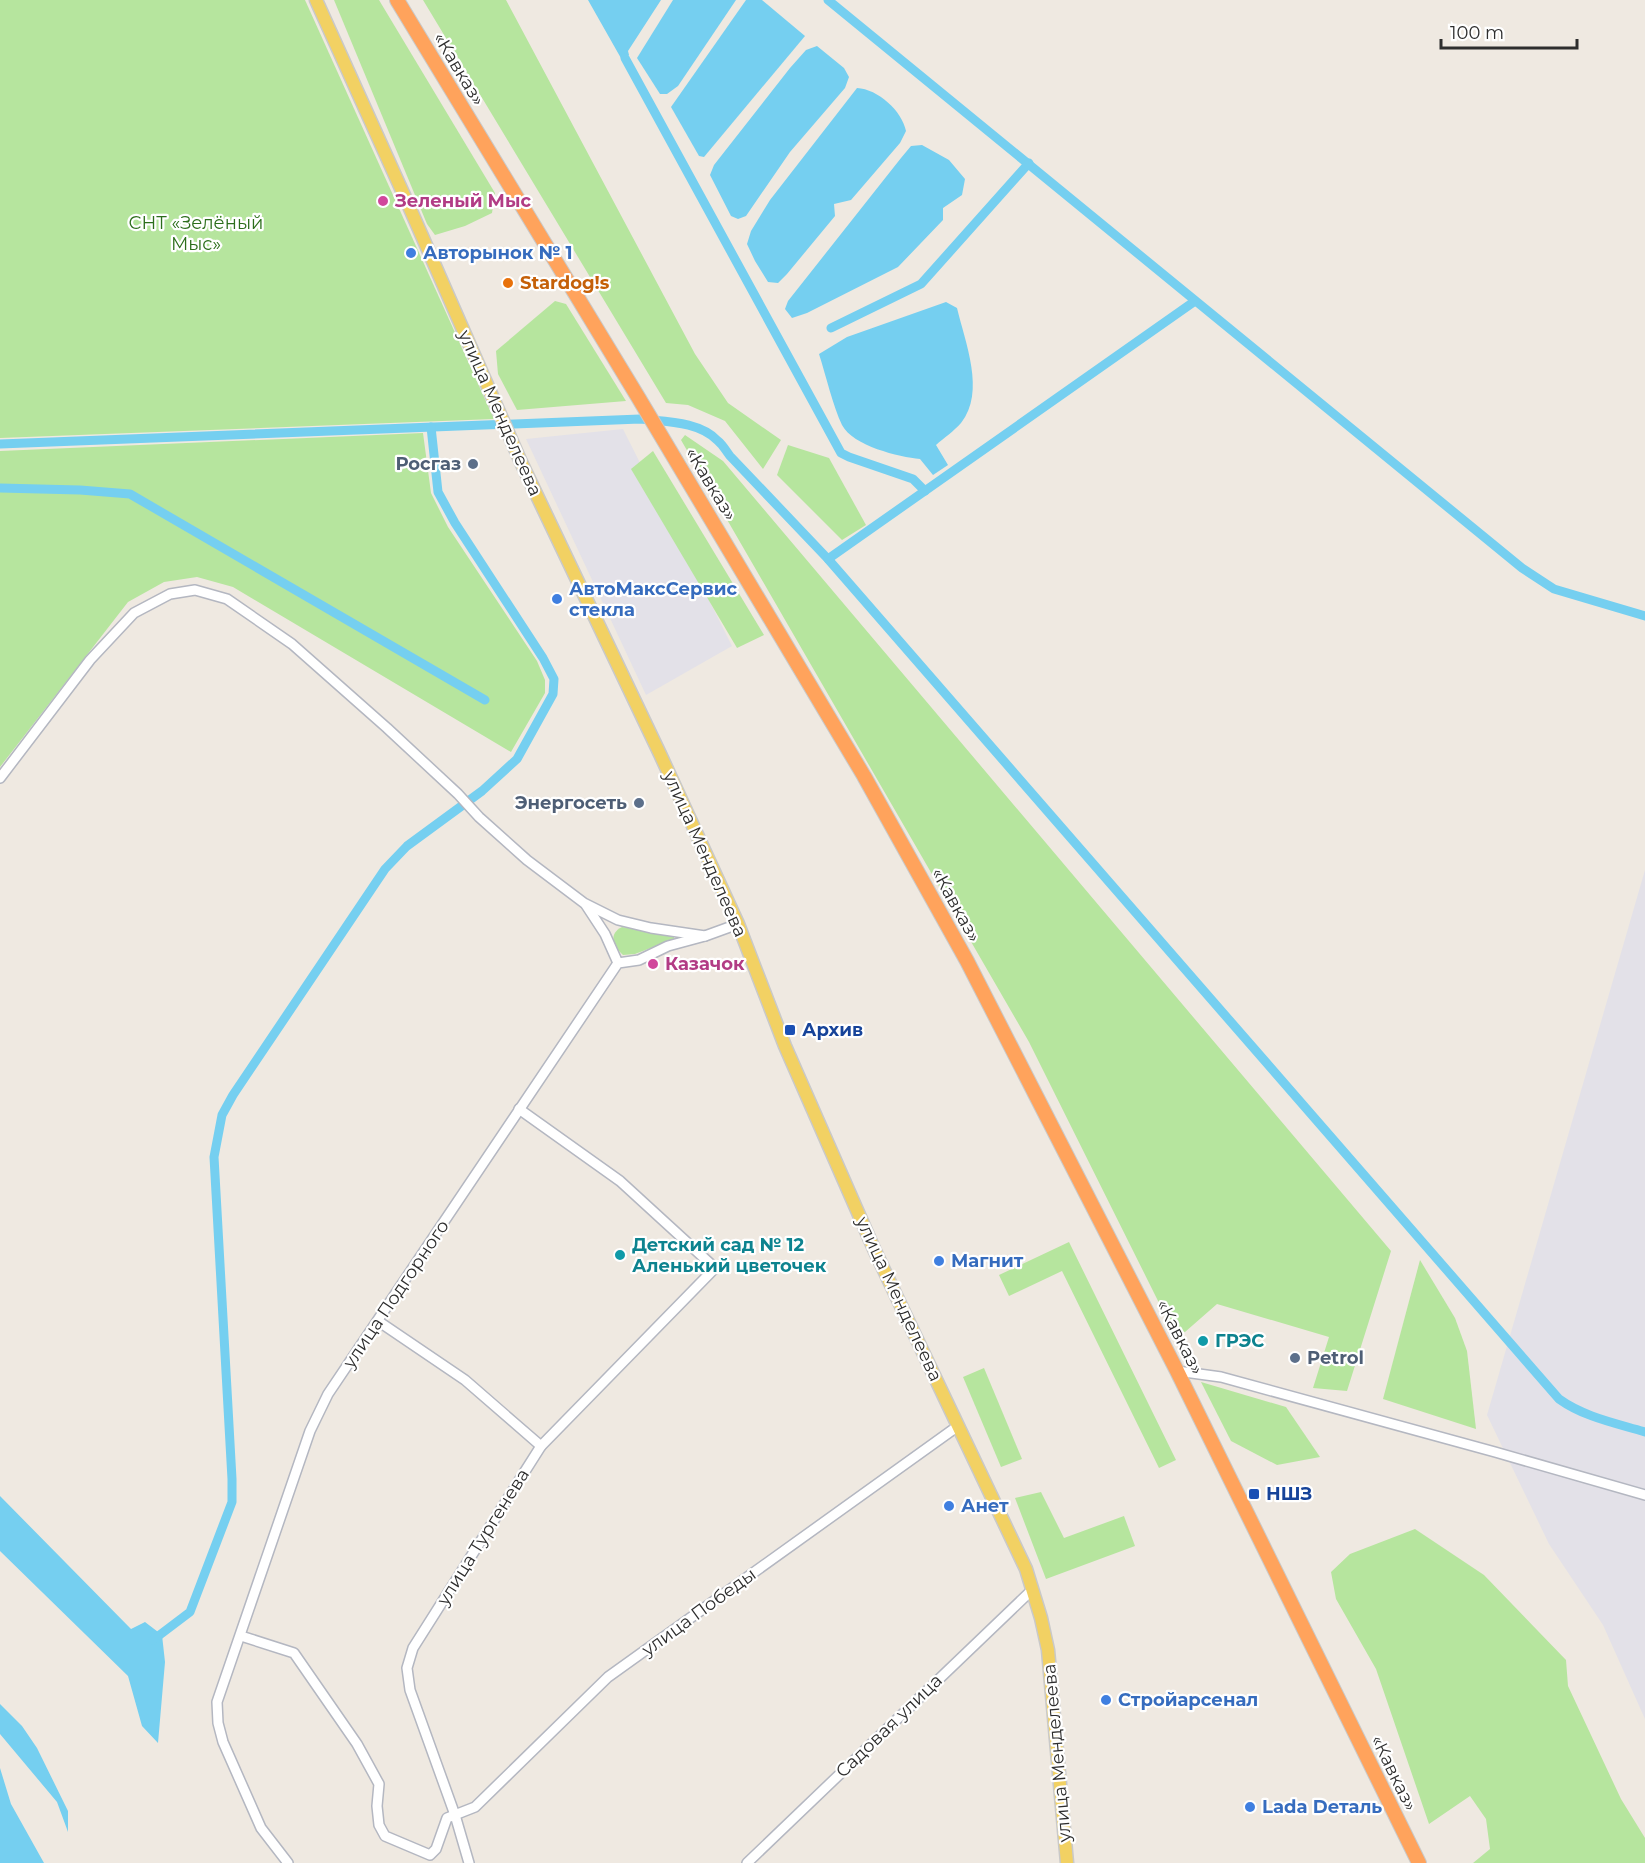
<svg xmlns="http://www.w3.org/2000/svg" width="1645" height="1863" viewBox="0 0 1645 1863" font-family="Montserrat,sans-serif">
	<rect width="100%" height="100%" fill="#efe9e1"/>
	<!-- industrial -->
	<g fill="#e3e1e8">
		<path d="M623 429 732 646 646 695 526 439Z"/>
		<path d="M1645 870V1719L1603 1625 1549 1544 1487 1415Z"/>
	</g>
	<!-- green -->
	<g fill="#b6e59e">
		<path d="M0 0H305L494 419 0 438Z"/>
		<path d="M334 0H379L495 193 492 213 465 226 435 235 427 224Z"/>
		<path d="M423 0H506L695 354 728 403 781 440 763 469 725 421 688 405 666 403Z"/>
		<path d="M555 301 566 304 626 401 517 410 498 374 496 351Z"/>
		<path d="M423 433 431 493 448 527 537 661 545 680V693L511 752 233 587 197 577 164 582 128 602 0 767V451Z"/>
		<path d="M685 435 723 461 1391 1251 1347 1391 1313 1388 1329 1337 1217 1304 1185 1332 1172 1329 1029 1042 681 440Z"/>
		<path d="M788 445 829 458 866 525 842 540 777 475Z"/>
		<path d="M653 451 764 635 737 648 631 469Z"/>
		<path d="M622 927 674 936V939L635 954 623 955C613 946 608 934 622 927Z"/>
		<path d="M1069 1242 1176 1460 1159 1468 1062 1271 1009 1296 999 1275Z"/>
		<path d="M1420 1260 1455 1318 1467 1351 1476 1429 1383 1399Z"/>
		<path d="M984 1368 1022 1459 1001 1467 963 1377Z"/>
		<path d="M1201 1382 1286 1407 1320 1457 1277 1465 1231 1441Z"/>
		<path d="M1041 1492 1064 1538 1124 1516 1135 1546 1046 1579 1015 1498Z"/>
		<path d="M1415 1529 1484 1575 1566 1660 1568 1686 1621 1799 1645 1838V1863H1473L1490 1849 1486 1819 1470 1796 1429 1824 1376 1669 1336 1599 1331 1572 1350 1554Z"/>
	</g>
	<!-- water -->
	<g fill="#75cff0">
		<path d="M588 0H661L628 51 629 55 622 60Z"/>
		<path d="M673 0H736L678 86 667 94H660L637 58Z"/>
		<path d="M746 0H762L805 36 704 157 699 156 671 107Z"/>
		<path d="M817 46 844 68 849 77 845 88 790 152 746 216 738 219 731 216 710 175 714 165 790 68 806 50Z"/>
		<path d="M857 88C878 89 902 111 906 131L900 143 851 200 834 204 835 216 787 274 778 283 768 282 755 261 747 244 751 231 770 200Z"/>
		<path d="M922 145 949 160 965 179 962 195 943 208V220L898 267 807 313 792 318 785 309 788 301 901 158 911 146Z"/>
		<path d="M946 302 957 308C965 342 986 392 961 423 954 431 944 438 936 445L948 465 933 475 920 459C899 457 853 446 842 425 833 406 826 376 819 354L847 337Z"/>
		<path d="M0 1496 131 1629 145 1622 162 1635 165 1662 158 1743 142 1726 128 1676 0 1551Z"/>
		<path d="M0 1704 22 1726 37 1748 68 1811V1832L57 1802 0 1734Z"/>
		<path d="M0 1768 11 1804 44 1863H0Z"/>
	</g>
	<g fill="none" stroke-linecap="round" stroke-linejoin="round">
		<!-- canal -->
		<g stroke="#75cff0" stroke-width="9">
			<path d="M828 0 1522 568 1554 589 1645 616"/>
			<path d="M625 58 841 453 849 457 913 479 925 491"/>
			<path d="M831 328 921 284 1029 163"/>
			<path d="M0 444 640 419C665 422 699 421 718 441 723 445 726 451 730 456L828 559 1559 1399C1584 1417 1615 1423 1645 1432"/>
			<path d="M0 488 80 490 130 494 485 700"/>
			<path d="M828 559 1195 301"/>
			<path d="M153 1640 190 1612 232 1502V1479L214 1157 222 1115 233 1095 385 869 407 846 482 791 517 759 553 694 554 679 543 658 455 523 438 492 431 427"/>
		</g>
		<defs>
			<g id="minor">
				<path d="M0 778 90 660 134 613 170 594 195 590 227 599 292 644 387 728 458 794 479 817 527 860 584 903 618 920 651 928 705 936 738 924"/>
				<path d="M586 905 605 934 618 963"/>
				<path d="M378 1321 465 1380 541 1446"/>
				<path d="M1177 1371 1221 1377 1495 1452 1645 1495"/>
				<path d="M241 1636 294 1653 357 1744 379 1784 377 1806 379 1825 385 1836 430 1855 436 1849 447 1818 475 1807 608 1677 958 1426"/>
				<path d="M288 1863 261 1828 223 1742 218 1723 217 1702 310 1431 328 1394 618 963 639 960 668 946 705 936"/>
				<path d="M469 1863 455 1815 410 1690 407 1668 413 1648 541 1446 715 1268 620 1181 519 1109"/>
				<path d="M747 1863 1033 1589"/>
			</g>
			<path id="major" d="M316 0 408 204 520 460 660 754 738 924 785 1046 874 1249 1026 1569 1041 1618 1048 1650 1067 1863"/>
			<path id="highway" d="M397 0 638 397 864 776 967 961 1177 1371 1419 1863"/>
		</defs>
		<!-- minor casing -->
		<use href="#minor" stroke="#b4b7c1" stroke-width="12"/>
		<!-- major casing -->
		<use href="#major" stroke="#c9c9c9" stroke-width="15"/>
		<!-- highway casing -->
		<use href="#highway" stroke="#c9c9c9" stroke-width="16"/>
		<!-- minor -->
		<use href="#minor" stroke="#fff" stroke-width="9"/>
		<!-- major -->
		<use href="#major" stroke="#f2d163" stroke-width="12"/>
		<!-- highway -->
		<use href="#highway" stroke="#ffa35c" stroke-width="14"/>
	</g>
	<!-- markers -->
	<g fill="#d1479c" stroke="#fff" stroke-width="2">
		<circle cx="383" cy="201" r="6"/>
		<circle cx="653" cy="964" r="6"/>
	</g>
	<g fill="#3f7fe0" stroke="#fff" stroke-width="2">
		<circle cx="411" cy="253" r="6"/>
		<circle cx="557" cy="599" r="6"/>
		<circle cx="939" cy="1261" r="6"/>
		<circle cx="949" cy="1506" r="6"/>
		<circle cx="1106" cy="1700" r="6"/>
		<circle cx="1250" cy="1807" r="6"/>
	</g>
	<circle fill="#e8710a" stroke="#fff" stroke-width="2" cx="508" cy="283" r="6"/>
	<g fill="#5c6f8a" stroke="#fff" stroke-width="2">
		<circle cx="473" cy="464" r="6"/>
		<circle cx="639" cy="803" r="6"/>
		<circle cx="1295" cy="1358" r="6"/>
	</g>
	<g fill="#1a4fb4" stroke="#fff" stroke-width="2">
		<rect x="784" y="1024" width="12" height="12" rx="3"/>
		<rect x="1248" y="1488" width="12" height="12" rx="3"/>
	</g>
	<g fill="#0f9aa8" stroke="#fff" stroke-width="2">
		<circle cx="620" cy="1255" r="6"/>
		<circle cx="1203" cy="1341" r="6"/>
	</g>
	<g text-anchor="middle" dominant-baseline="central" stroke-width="4.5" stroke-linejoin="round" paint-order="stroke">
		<!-- street labels -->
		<g font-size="18" fill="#2e2e2e" stroke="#fff">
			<text transform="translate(459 69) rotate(59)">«Кавказ»</text>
			<text transform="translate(500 413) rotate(66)">улица Менделеева</text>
			<text transform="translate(711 484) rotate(59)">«Кавказ»</text>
			<text transform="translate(705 854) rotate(66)">улица Менделеева</text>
			<text transform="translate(956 905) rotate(61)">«Кавказ»</text>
			<text transform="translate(396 1294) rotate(-56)">улица Подгорного</text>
			<text transform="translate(899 1299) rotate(65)">улица Менделеева</text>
			<text transform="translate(1180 1337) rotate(63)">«Кавказ»</text>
			<text transform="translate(483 1537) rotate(-58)">улица Тургенева</text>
			<text transform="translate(699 1612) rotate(-36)">улица Победы</text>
			<text transform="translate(889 1726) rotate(-44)">Садовая улица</text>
			<text transform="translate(1057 1753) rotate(-95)">улица Менделеева</text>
			<text transform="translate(1394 1773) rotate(64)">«Кавказ»</text>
		</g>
		<!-- hotel labels -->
		<g font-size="18" font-weight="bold" fill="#b23c85" stroke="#fff" text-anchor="start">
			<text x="395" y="201">Зеленый Мыс</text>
			<text x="665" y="964">Казачок</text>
		</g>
		<!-- park labels -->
		<g font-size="18" fill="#2c6e1b" stroke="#fff">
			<text x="196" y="223">СНТ «Зелёный<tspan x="196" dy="21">Мыс»</tspan></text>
		</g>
		<!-- shop labels -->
		<g font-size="18" font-weight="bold" fill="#366cbe" stroke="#fff" text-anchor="start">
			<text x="423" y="253">Авторынок № 1</text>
			<text x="569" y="589">АвтоМаксСервис<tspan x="569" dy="21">стекла</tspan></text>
			<text x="951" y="1261">Магнит</text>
			<text x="961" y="1506">Анет</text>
			<text x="1118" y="1700">Стройарсенал</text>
			<text x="1262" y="1807">Lada Dеталь</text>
		</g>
		<!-- food labels -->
		<g font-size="18" font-weight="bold" fill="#c56008" stroke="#fff" text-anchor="start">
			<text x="520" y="283">Stardog!s</text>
		</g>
		<!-- service labels -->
		<g font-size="18" font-weight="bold" fill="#4e5e75" stroke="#fff" text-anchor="end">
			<text x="461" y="464">Росгаз</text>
			<text x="627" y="803">Энергосеть</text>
			<text x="1307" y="1358" text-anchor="start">Petrol</text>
		</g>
		<!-- transit labels -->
		<g font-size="18" font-weight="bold" fill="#164399" stroke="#fff" text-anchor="start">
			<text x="802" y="1030">Архив</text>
			<text x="1266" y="1494">НШЗ</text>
		</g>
		<!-- culture labels -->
		<g font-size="18" font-weight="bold" fill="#0d838f" stroke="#fff" text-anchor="start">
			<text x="632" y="1245">Детский сад № 12<tspan x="632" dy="21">Аленький цветочек</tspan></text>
			<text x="1215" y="1341">ГРЭС</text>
		</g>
	</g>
	<!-- scale -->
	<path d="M1441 39v9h136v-9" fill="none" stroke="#2e2e2e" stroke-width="3"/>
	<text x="1450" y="39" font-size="18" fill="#2e2e2e" stroke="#ffffff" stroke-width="4.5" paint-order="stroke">100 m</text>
</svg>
